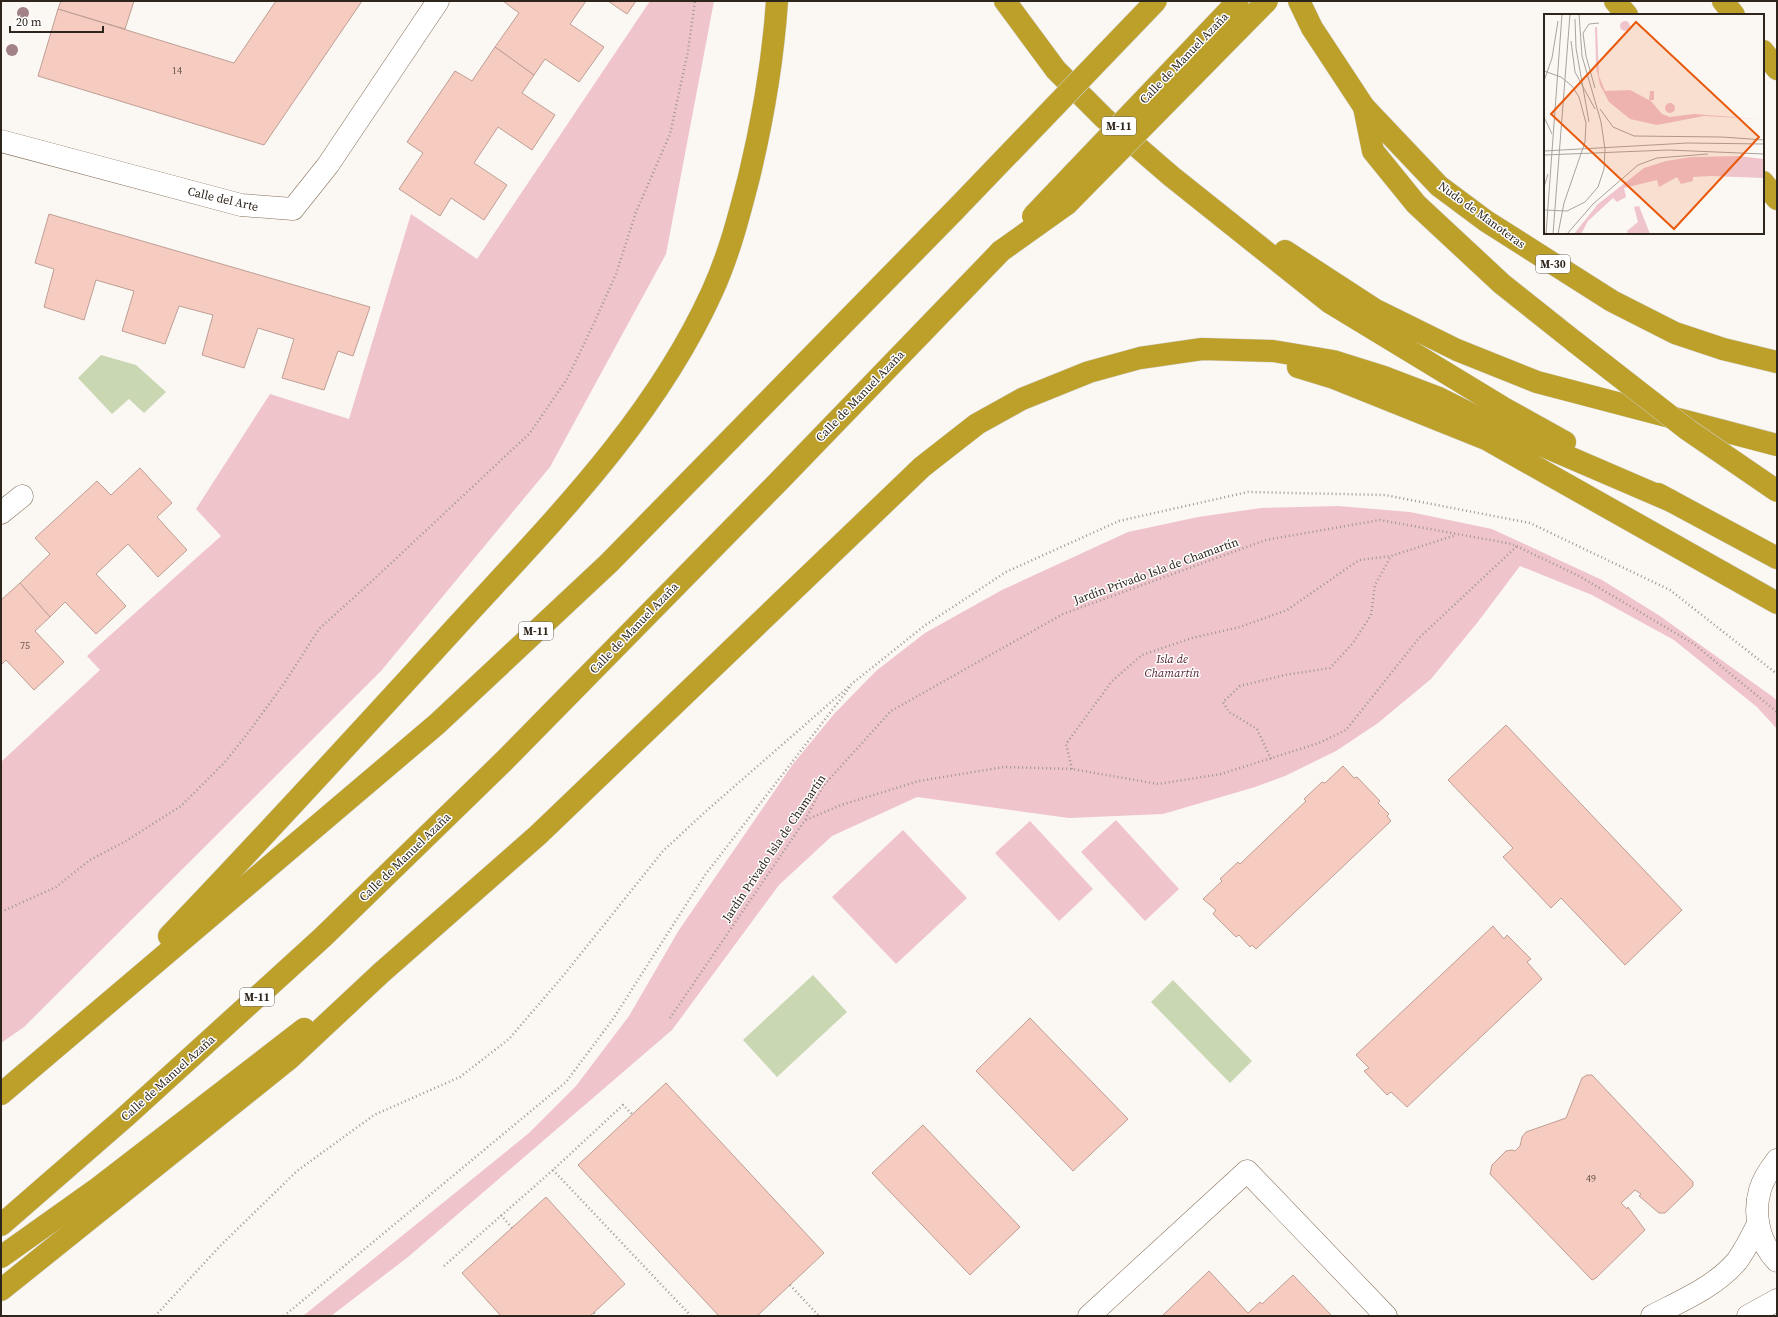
<svg xmlns="http://www.w3.org/2000/svg" width="1778" height="1317" viewBox="0 0 1778 1317" font-family="'Source Serif 4',serif">
	<rect width="100%" height="100%" fill="#fbf7f2"/>
	<!-- green -->
	<g fill="#efc4cb">
		<path d="M650 1H714L666 254 550 467 381 671 24 1027 1 1043V762L100 670 87 656 221 536 196 509 270 394 349 419 411 214 477 259Z"/>
		<path d="M1338 506 1410 512 1492 529 1602 580 1660 616 1773 697 1777 701V729L1757 707 1674 640 1592 595 1520 566 1477 623 1431 679 1378 723 1336 751 1285 776 1255 787 1163 814 1069 818 917 797 832 836 779 885 672 1030 408 1257 331 1316H303L529 1133 576 1086 629 1016 679 930 793 764 834 714 876 671 925 633 1002 590 1128 532 1198 517 1261 508Z"/>
		<path d="M1116 820 1179 889 1145 921 1081 852Z"/>
		<path d="M1030 821 1093 889 1059 921 995 853Z"/>
		<path d="M903 830 967 898 896 964 832 897Z"/>
	</g>
	<!-- water -->
	<g fill="#c9d7b2">
		<path d="M101 355 136 365 166 392 144 413 129 399 112 414 78 378Z"/>
		<path d="M813 975 847 1012 777 1077 743 1040Z"/>
		<path d="M1173 980 1252 1061 1230 1083 1151 1002Z"/>
	</g>
	<!-- building -->
	<g fill="#f6ccc0" stroke="#be9e95">
		<path d="M61 1H134L125 29 58 9Z"/>
		<path d="M276 1H362L264 145 38 76 58 9 234 63Z"/>
		<path d="M503 1H586L570 24 604 47 579 82 545 59 534 75 495 47 519 13Z"/>
		<path d="M608 1H636L627 14Z"/>
		<path d="M495 47 534 75 522 93 555 115 532 150 498 127 474 163 507 185 484 220 451 198 440 216 399 189 423 153 407 142 455 71 472 81Z"/>
		<path d="M49 214 370 307 353 356 338 351 324 390 282 378 294 339 258 328 244 368 202 355 213 315 179 306 165 344 122 331 134 291 96 280 84 320 44 307 54 269 35 263Z"/>
		<path d="M140 468 172 503 157 517 187 550 158 577 128 544 96 574 126 606 96 634 65 602 50 617 20 583 50 554 35 538 97 481 111 495Z"/>
		<path d="M20 583 50 617 35 631 64 662 34 690 6 660 1 665V600Z"/>
		<path d="M1506 725 1682 910 1625 965 1561 898 1551 908 1503 857 1513 848 1448 780Z"/>
		<path d="M1343 766 1354 778 1357 777 1380 801 1378 803 1389 814 1387 816 1391 821 1256 949 1252 945 1250 947 1239 935 1236 937 1213 914 1216 910 1203 899 1222 881 1220 879 1238 862 1240 864 1306 801 1304 799 1322 782 1325 783Z"/>
		<path d="M1493 926 1504 939 1507 935 1531 959 1527 962 1542 979 1407 1107 1391 1092 1387 1095 1364 1071 1369 1068 1356 1055Z"/>
		<path d="M1030 1018 1128 1119 1073 1171 976 1071Z"/>
		<path d="M1587 1075H1592L1693 1182V1186L1665 1213H1659L1639 1196 1641 1194 1635 1190 1621 1203 1627 1209 1628 1207 1645 1230 1596 1278 1592 1280 1490 1174 1492 1165 1506 1151 1512 1150 1515 1151 1520 1146 1522 1137 1526 1132 1566 1118 1582 1078Z"/>
		<path d="M666 1083 824 1253 757 1316H719L578 1165Z"/>
		<path d="M923 1125 1020 1227 970 1275 872 1173Z"/>
		<path d="M546 1197 625 1284 590 1316H501L462 1273Z"/>
		<path d="M1209 1271 1248 1313 1260 1302 1262 1304 1293 1275 1332 1316H1162Z"/>
	</g>
	<g fill="none" stroke-linecap="round" stroke-linejoin="round">
		<defs>
			<g id="minor">
				<path d="M1 141 241 205 293 209 328 165 438 1"/>
				<path d="M1 513 22 496"/>
				<path d="M1777 1160C1770 1169 1763 1179 1760 1190 1753 1214 1759 1243 1777 1261"/>
				<path d="M1089 1316 1247 1171 1386 1316"/>
				<path d="M1652 1316C1681 1301 1715 1287 1737 1261 1745 1250 1752 1236 1758 1224"/>
				<path d="M1748 1316 1777 1300"/>
			</g>
			<g id="highway">
				<path d="M1005 1 1056 70 1104 118 1171 176 1329 302 1502 407 1565 442"/>
				<path d="M1299 1 1312 28 1364 107 1439 186 1486 221 1612 301 1675 333 1723 349 1777 362"/>
				<path d="M1615 1 1627 15"/>
				<path d="M1723 1 1734 15"/>
				<path d="M1763 51 1777 69"/>
				<path d="M1364 107 1373 151 1416 204 1502 284 1575 342"/>
				<path d="M1763 182 1777 199"/>
				<path d="M1285 251 1374 309 1457 350 1537 382 1777 445"/>
				<path d="M1298 367 1334 378 1486 439 1777 603"/>
				<path d="M1658 494 1777 558"/>
				<path d="M169 936C266 835 360 732 455 628 550 524 653 422 712 292 729 255 739 216 749 177 763 119 773 60 777 1"/>
				<path d="M1 1094 437 724 609 563 955 210"/>
				<path d="M1 1225 124 1118 323 937 504 761 781 479 1001 251"/>
				<path d="M1 1257 98 1188 304 1029"/>
				<path d="M1 1290 289 1059 381 973 538 835 922 467 977 424 1022 399 1089 372 1140 358 1202 349 1273 351 1333 361 1384 377 1439 398 1483 420 1671 501"/>
			</g>
		</defs>
		<!-- minor casing -->
		<use href="#minor" stroke="#846f5b" stroke-width="23"/>
		<!-- highway casing -->
		<use href="#highway" stroke="#d5d3d2" stroke-width="23"/>
		<!-- path -->
		<g stroke="#9e9791" stroke-width="2.5" stroke-dasharray="1 3" stroke-linecap="butt">
			<path d="M1271 759 1257 729 1229 712 1223 702 1240 686 1285 675 1330 668 1353 643 1371 615 1375 585 1391 556 1456 535"/>
			<path d="M1072 769 1066 744 1112 681 1142 655 1192 638 1240 627 1287 610 1359 560 1391 556"/>
			<path d="M806 820 841 805 919 781 1004 767 1072 769 1158 784 1221 774 1319 743 1346 730 1419 638 1517 546"/>
			<path d="M1 912 56 887 90 860 126 841 181 806 225 762 251 729 285 682 319 629 372 581 530 433 567 379 595 321 616 274 636 212 670 134 688 51 695 1"/>
			<path d="M670 1018 805 820 823 786 891 711 1063 614 1266 540 1380 520 1512 544 1579 576 1694 644 1777 712"/>
			<path d="M553 1170 691 1316"/>
			<path d="M501 1215 512 1228"/>
			<path d="M444 1266 553 1170 623 1105 632 1114"/>
			<path d="M790 1285 819 1316"/>
			<path d="M594 1313 598 1316"/>
			<path d="M155 1316 222 1244 297 1171 374 1115 460 1077 509 1039 563 976 663 851 705 812 854 682 924 626 1006 572 1119 521 1248 492 1385 495 1530 523 1670 590 1777 674"/>
			<path d="M284 1316 566 1082 613 1019 705 875 850 687"/>
		</g>
		<!-- minor -->
		<use href="#minor" stroke="#fff" stroke-width="22"/>
		<!-- highway -->
		<use href="#highway" stroke="#bca029" stroke-width="22"/>
		<defs>
			<g id="highway-bridge">
				<path d="M955 210 1156 1"/>
				<path d="M1033 216 1238 1"/>
				<path d="M1001 251 1067 204 1267 1"/>
				<path d="M1575 342 1688 430 1777 491"/>
			</g>
		</defs>
		<!-- highway-bridge casing -->
		<use href="#highway-bridge" stroke="#d5d3d2" stroke-width="23" stroke-linecap="butt"/>
		<!-- highway-bridge -->
		<use href="#highway-bridge" stroke="#bca029" stroke-width="22"/>
	</g>
	<!-- trees -->
	<g fill="#a28287">
		<circle cx="23" cy="13" r="6"/>
		<circle cx="12" cy="50" r="6"/>
	</g>
	<g text-anchor="middle" dominant-baseline="central" stroke-width="3" stroke-linejoin="round" paint-order="stroke">
		<!-- number labels -->
		<g font-size="10" fill="#604f45">
			<text x="177" y="70">14</text>
			<text x="25" y="645">75</text>
			<text x="1591" y="1178">49</text>
		</g>
		<!-- shield labels -->
		<g fill="#fff" stroke="#6d6660" stroke-width="1">
			<rect x="1102" y="117" width="34" height="18" rx="3"/>
			<rect x="1536" y="255" width="34" height="18" rx="3"/>
			<rect x="519" y="622" width="34" height="18" rx="3"/>
			<rect x="240" y="988" width="34" height="18" rx="3"/>
		</g>
		<g font-size="11" font-weight="bold" fill="#2e251c">
			<text x="1119" y="126">M-11</text>
			<text x="1553" y="264">M-30</text>
			<text x="536" y="631">M-11</text>
			<text x="257" y="997">M-11</text>
		</g>
		<!-- street labels -->
		<g font-size="12" fill="#2e251c" stroke="#fff">
			<text transform="translate(1184 58) rotate(-46)">Calle de Manuel Azaña</text>
			<text transform="translate(223 199) rotate(13)">Calle del Arte</text>
			<text transform="translate(1482 215) rotate(36)">Nudo de Manoteras</text>
			<text transform="translate(860 396) rotate(-46)">Calle de Manuel Azaña</text>
			<text transform="translate(1156 571) rotate(-20)">Jardín Privado Isla de Chamartín</text>
			<text transform="translate(634 628) rotate(-46)">Calle de Manuel Azaña</text>
			<text transform="translate(774 848) rotate(-56)">Jardín Privado Isla de Chamartín</text>
			<text transform="translate(405 857) rotate(-44)">Calle de Manuel Azaña</text>
			<text transform="translate(168 1078) rotate(-42)">Calle de Manuel Azaña</text>
		</g>
		<!-- park labels -->
		<g font-size="12" font-style="italic" fill="#592330" stroke="#fff">
			<text x="1172" y="659">Isla de<tspan x="1172" dy="14">Chamartín</tspan></text>
		</g>
	</g>
	<!-- overview -->
	<g transform="translate(1544 14)">
		<rect width="220" height="220" fill="#fbf7f2"/>
		<path d="M76 12a5 5 0 1 1 10 0a5 5 0 1 1-10 0ZM51 13H53L55 62 61 77 86 76 105 86 106 77H110V86H106L118 100 126 103 150 100 215 105 160 102 113 111 86 105 65 88 56 71 52 52ZM121 94a5 5 0 1 1 10 0a5 5 0 1 1-10 0ZM195 142 220 145V164L167 162 149 163V167L137 170 133 163 115 173 113 166 80 174 82 183 73 188 69 184 44 207 37 220H30L54 190 100 154 122 147 147 143ZM95 192 106 220H84L83 217 94 208 90 193Z" fill="#efc4cb"/>
		<path fill="none" stroke="#a9a39c" stroke-width="1" d="M31 5 32 34 45 108M27 27 31 58 51 95M0 57 17 63 28 72 35 83 42 109 41 128 20 189 14 220M0 67 8 44 14 7M51 74 42 42 39 19 45 10 55 9M56 95 69 113 90 122 178 123 220 126M0 103 8 120M0 137 144 129 220 130M0 141 124 136 220 140M0 173 4 160M0 196 23 197 41 188 54 173 60 155 61 135 57 108 38 42 35 0M2 220 18 0M9 220 26 0M23 220 49 190 94 151 113 144 164 140"/>
		<path fill="#e8590c" fill-opacity="0.15" stroke="#e8590c" stroke-width="2" d="M92 8 215 123 130 215 7 100Z"/>
		<rect width="220" height="220" fill="none" stroke="#2e251c" stroke-width="2"/>
	</g>
	<!-- border -->
	<rect width="1778" height="1317" fill="none" stroke="#2e251c" stroke-width="4"/>
	<!-- scale -->
	<path d="M10 26v6h93v-6" fill="none" stroke="#2e251c" stroke-width="2"/>
	<text x="16" y="26" font-size="12" fill="#2e251c" stroke="#ffffff" stroke-width="3" paint-order="stroke">20 m</text>
</svg>
